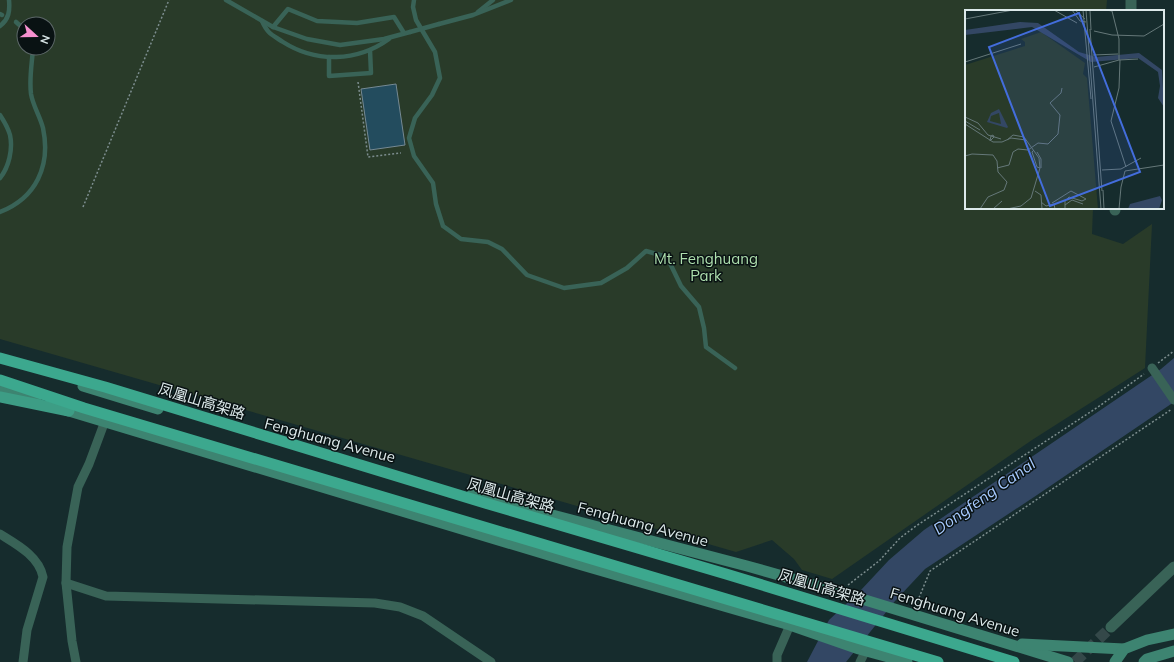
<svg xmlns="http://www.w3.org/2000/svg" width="1174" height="662" viewBox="0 0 1174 662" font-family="Mulish,'Noto Sans SC',sans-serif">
	<rect width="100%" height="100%" fill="#162c2d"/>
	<!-- green -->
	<path fill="#293b29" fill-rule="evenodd" d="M0 0H1107L1106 11H966V208H1093L1092 234 1123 244 1152 224 1145 368 1032 440 832 579 802 570 794 559 772 540 736 552 0 339ZM24 24H48V48H24Z"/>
	<!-- water -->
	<path fill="#334764" d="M1174 358V402L1037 495 925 569 895 601 846 662H807L829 620 861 590 889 560 924 530 1161 369Z"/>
	<!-- building -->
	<path fill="#234c5e" stroke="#758993" d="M396 84 405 145 370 150 361 89Z"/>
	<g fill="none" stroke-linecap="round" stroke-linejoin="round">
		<!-- tertiary-tunnel -->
		<path stroke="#344849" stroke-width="11" stroke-dasharray="11 5.5" stroke-linecap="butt" d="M1075 662 1111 627"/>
		<!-- path -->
		<g stroke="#7c8d8e" stroke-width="1.5" stroke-dasharray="2 2" stroke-linecap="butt">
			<path d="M358 82 368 157 401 153"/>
			<path d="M83 207 169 0"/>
			<path d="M1158 363 1174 351"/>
			<path d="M848 585 879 561 900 538 916 526 1098 407 1144 374"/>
			<path d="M916 605 930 571 1172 409"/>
		</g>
		<!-- service -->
		<g stroke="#396357" stroke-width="4.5">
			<path d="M226 0 273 27 307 39 340 45 384 39 410 32"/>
			<path d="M414 0 413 7 416 20 435 52 440 78 432 95 415 118 409 138 414 156 433 183 436 204 443 226 461 239 488 242 502 249 527 275 564 288 601 283 627 268 646 251 667 257 681 286 699 307 704 328 706 347 735 368"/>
			<path d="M478 12 493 0"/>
			<path d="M0 14 2 15"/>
			<path d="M262 21C268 34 271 34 283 42 316 63 357 62 389 39"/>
			<path d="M16 22 24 29"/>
			<path d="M439 24 473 15 511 0"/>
			<path d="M0 26C9 19 10 11 9 0"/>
			<path d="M273 27 288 9 317 21 357 23 394 17 404 33"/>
			<path d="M329 57V76L371 73 370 50"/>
			<path d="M0 115C4 121 8 128 10 135 13 149 9 167 0 178"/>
			<path d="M0 212C36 198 51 166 43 128 40 116 33 106 31 94 29 78 32 64 33 48"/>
		</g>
		<!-- minor -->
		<g stroke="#396357" stroke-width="9">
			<path d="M1152 368 1174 400"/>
			<path d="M0 534C16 544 39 556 43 577L27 630 23 662"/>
			<path d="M66 583 106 596 375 603 400 607 423 616 491 662"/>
			<path d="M76 662 72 641 66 583 67 547 78 487 89 464 105 421"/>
			<path d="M777 662V655L790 625"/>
			<path d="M860 662 866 650"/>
		</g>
		<!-- tertiary -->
		<g stroke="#396357" stroke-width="11">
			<path d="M1131 11V0"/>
			<path d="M1115 210V208"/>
			<path d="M1111 627 1174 567"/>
		</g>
		<!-- secondary -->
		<g stroke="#3d8471" stroke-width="11">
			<path d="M83 386 158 409"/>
			<path d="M0 389 36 400"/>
			<path d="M59 408 582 565 790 625 859 649 907 662"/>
			<path d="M472 494 747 566 839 592 1068 662"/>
			<path d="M1022 644 1124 649"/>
			<path d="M1115 662 1124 649 1147 640 1174 634"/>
			<path d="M1144 662 1147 659 1174 651"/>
		</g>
		<!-- primary -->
		<path stroke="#3d9d85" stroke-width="11" d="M0 397 69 411"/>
		<!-- trunk -->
		<path stroke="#3ca88e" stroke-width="11" d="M0 380 84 408 938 662"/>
		<!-- service-bridge -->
		<path stroke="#396357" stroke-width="4.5" d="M410 32 439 24"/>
		<!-- trunk-bridge -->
		<path stroke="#3ca88e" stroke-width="11" d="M0 358 105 387 485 503 726 574 1014 662"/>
	</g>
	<g text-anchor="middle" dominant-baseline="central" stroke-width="3" stroke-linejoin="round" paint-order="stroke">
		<!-- park labels -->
		<g font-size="15" fill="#aedfae" stroke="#091213">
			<text x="706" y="258">Mt. Fenghuang<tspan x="706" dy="17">Park</tspan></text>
		</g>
		<!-- street labels -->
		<g font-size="15" fill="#dce9ea" stroke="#091213">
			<text transform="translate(202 401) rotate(17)">凤凰山高架路</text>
			<text transform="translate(330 440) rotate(15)">Fenghuang Avenue</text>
			<text transform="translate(511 495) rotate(16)">凤凰山高架路</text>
			<text transform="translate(643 524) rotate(15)">Fenghuang Avenue</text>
			<text transform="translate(822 587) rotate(17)">凤凰山高架路</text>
			<text transform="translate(955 612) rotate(17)">Fenghuang Avenue</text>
		</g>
		<!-- water labels -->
		<g font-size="16" font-style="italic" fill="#a6c9ff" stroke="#091213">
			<text transform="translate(984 496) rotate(-35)">Dongfeng Canal</text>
		</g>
	</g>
	<!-- overview -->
	<g transform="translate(965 10)">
		<rect width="199" height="199" fill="#162c2d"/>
		<path d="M76 22 120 53 118 64 122 68 133 199H0V55L60 36V32L56 29Z" fill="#293b29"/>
		<path d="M55 12 73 13 114 42 131 47 174 43 197 60 199 97 193 88 195 76 193 62 173 48 126 52 67 17 0 25V20ZM34 99 43 117 42 118 22 112 26 103ZM34 103 36 114 25 111 26 106ZM195 186 197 190 194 199H163L165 194Z" fill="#334764" fill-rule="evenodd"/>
		<path fill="none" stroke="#657879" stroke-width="1" d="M89 0 112 13M107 0 115 11 121 12M110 0 120 9M118 0 126 89M121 0 136 199M125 0 126 20M141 0 147 1 154 29V50M0 9 48 0M125 19 137 181M129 21 147 25 179 26 199 14M128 45 153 44M155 50 154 78 146 111 161 157M0 52 56 34M129 57 154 50 173 49M0 107 13 113 23 125 36 129M0 111 15 120M0 114 28 132H37L46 128 61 130M28 125 29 127 25 131 26 126ZM69 140 67 142 72 157 75 158M72 142 76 149V158M0 146 7 144 28 145 32 151 33 162 42 172 39 180 23 187 15 199M32 158 44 155 48 142 53 139 63 140 73 133 83 134 93 124 95 105 85 93 96 83 97 78M137 160 156 159 176 148M138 180 139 199M70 181 76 185 77 199M76 192 81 196 89 194 90 199M87 193 106 181 121 189 117 191 104 187 100 191V199M100 195 107 190 118 194M28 199 37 191M42 199 56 196 66 188 75 158 74 148 59 127 48 125 42 130M154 199 156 177 160 161 199 155"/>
		<path fill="#436ddc" fill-opacity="0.15" stroke="#436ddc" stroke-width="2" d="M114 3 175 162 85 196 24 37Z"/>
		<rect width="199" height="199" fill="none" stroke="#dce9ea" stroke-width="2"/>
	</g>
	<!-- north arrow -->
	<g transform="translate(36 36) rotate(111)"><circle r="19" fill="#091213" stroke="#5d6869"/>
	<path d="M0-3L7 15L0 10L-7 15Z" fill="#f690cf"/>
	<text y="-6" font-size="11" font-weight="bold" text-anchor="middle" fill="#dce9ea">N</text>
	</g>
</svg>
